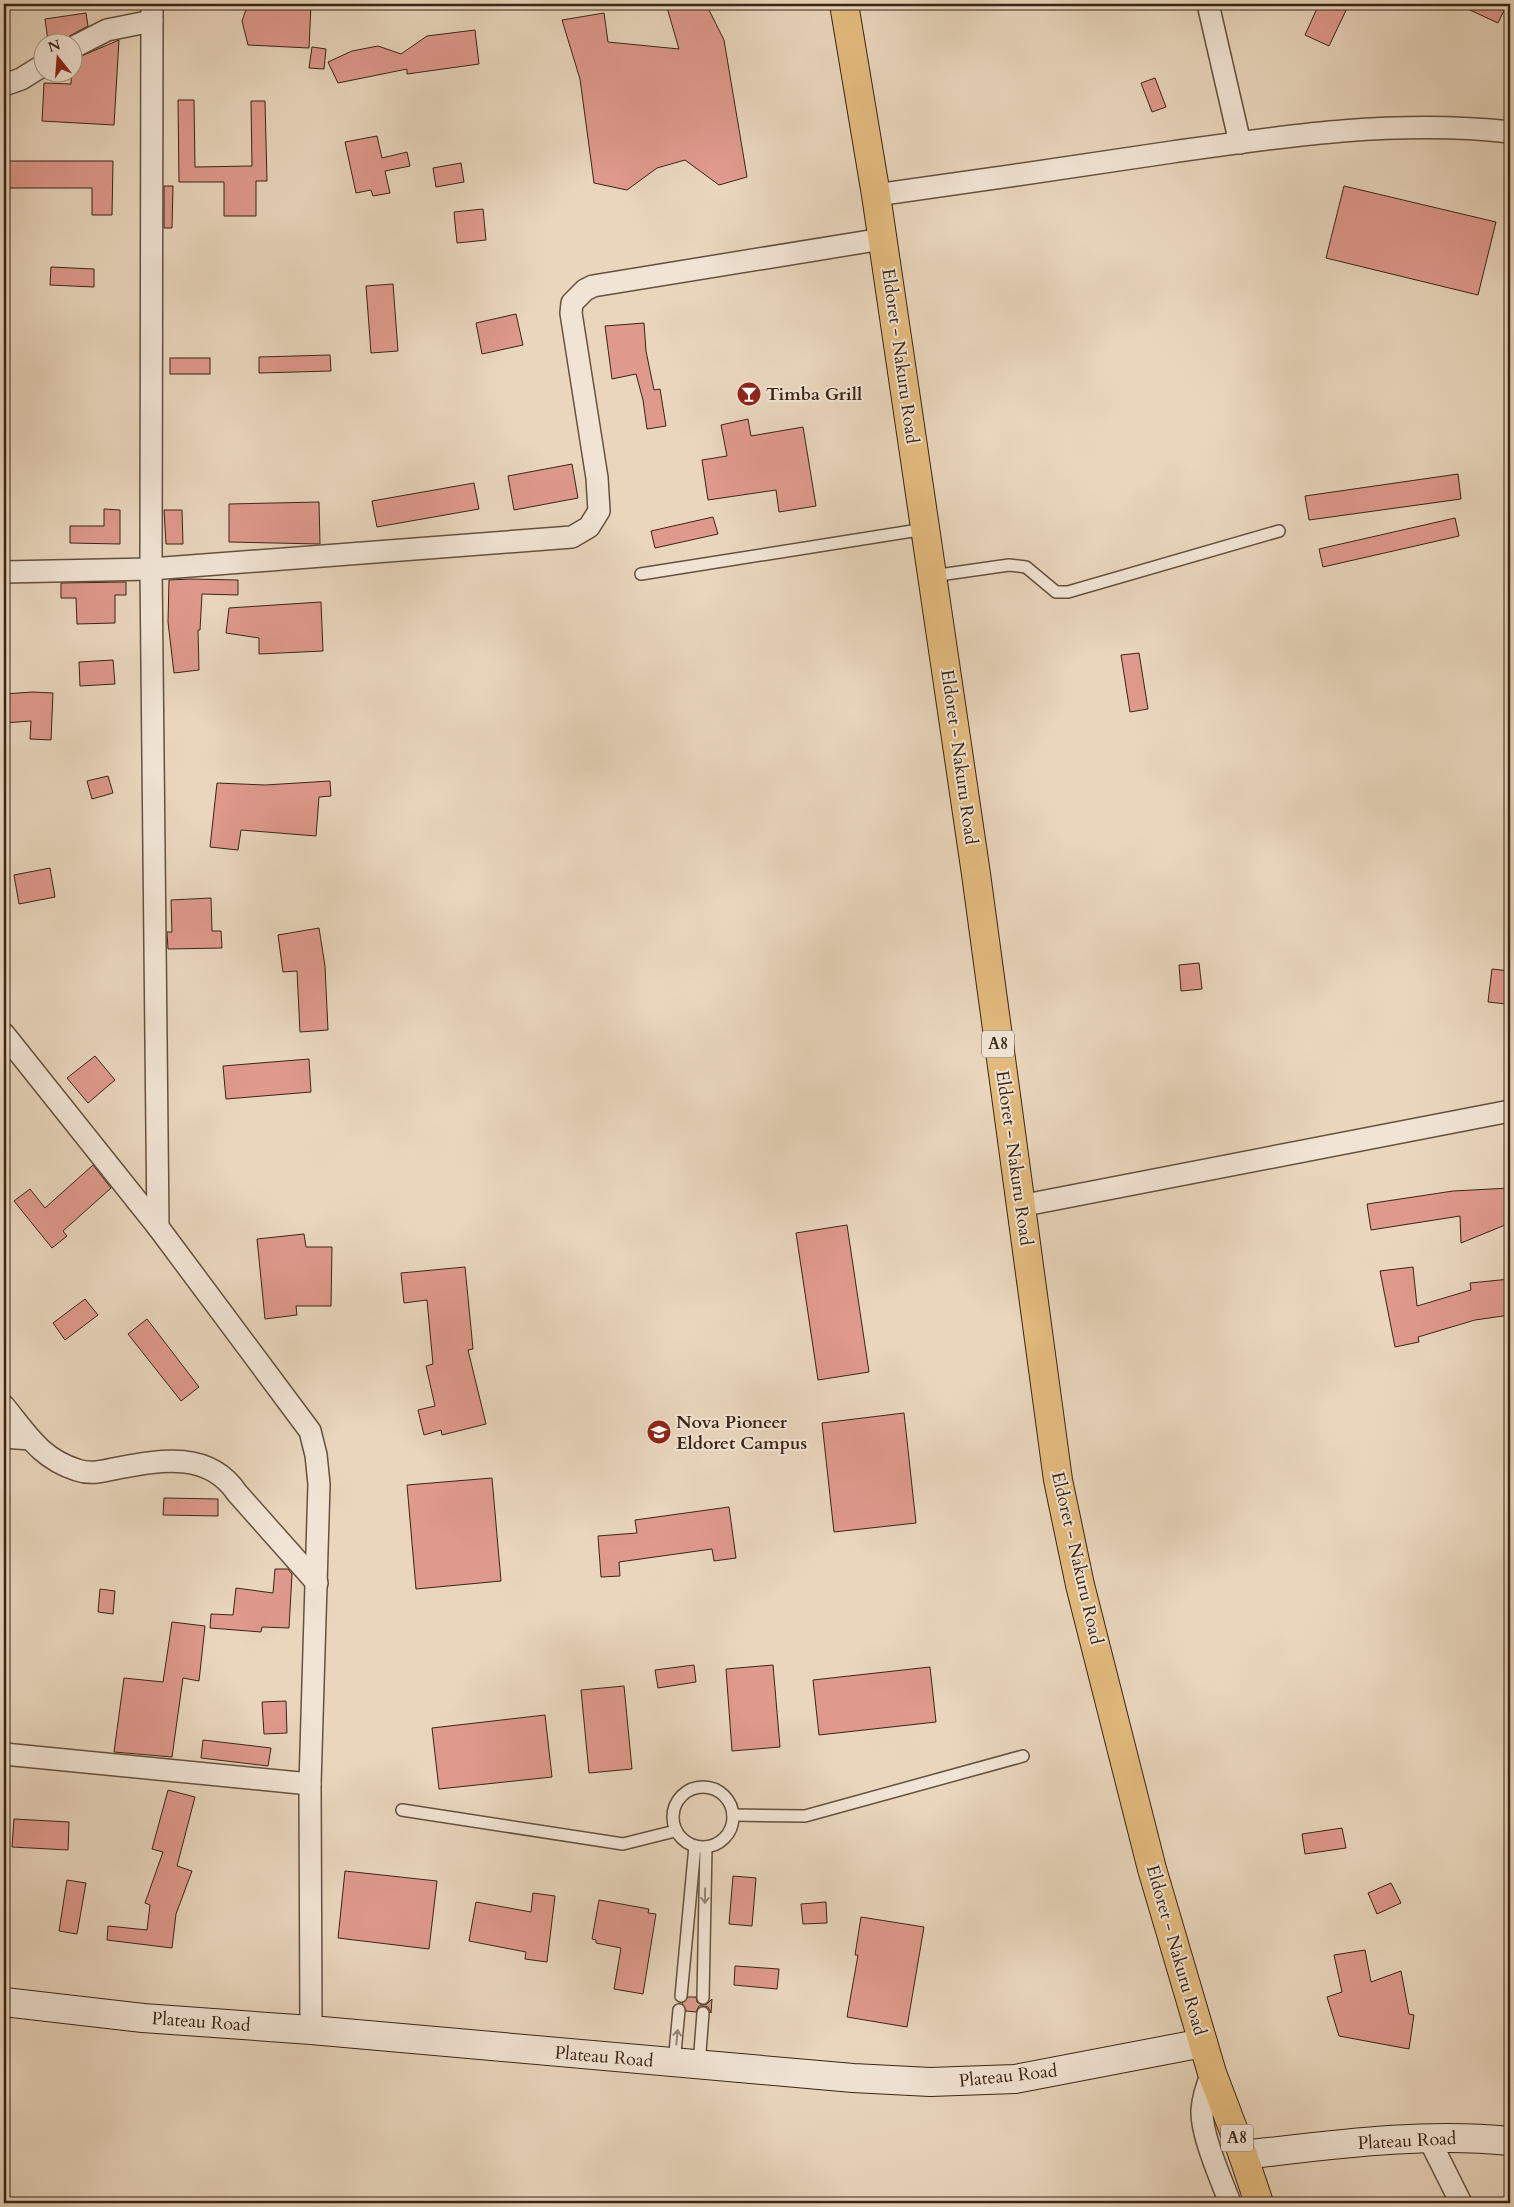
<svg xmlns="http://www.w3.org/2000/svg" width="1514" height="2207" viewBox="0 0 1514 2207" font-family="Cardo,serif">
	<rect width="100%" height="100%" fill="#e9d6bd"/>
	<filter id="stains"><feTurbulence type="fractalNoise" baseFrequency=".004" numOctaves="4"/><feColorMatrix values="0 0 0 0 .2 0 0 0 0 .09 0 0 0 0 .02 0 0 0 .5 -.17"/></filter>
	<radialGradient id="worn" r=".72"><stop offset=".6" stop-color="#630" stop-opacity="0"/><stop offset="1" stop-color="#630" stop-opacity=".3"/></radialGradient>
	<!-- building -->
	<g fill="#df998d" stroke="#392514">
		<path d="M248 4H311L309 48 248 45 242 21Z"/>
		<path d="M666 4H706L724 40 747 177 719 185 685 160 657 168 627 190 594 183 580 79 562 20 604 13 608 42 679 49Z"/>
		<path d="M1319 4H1349L1329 46 1305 35Z"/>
		<path d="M1457 4H1507L1498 23Z"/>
		<path d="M86 13 88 26 64 39 48 41 45 19Z"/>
		<path d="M475 30 479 64 407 74V69L338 83 328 62 352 51 378 46 401 54 427 36Z"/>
		<path d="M119 40 114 125 42 121 44 83 71 84 72 60Z"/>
		<path d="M312 47 326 49 324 69 309 68Z"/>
		<path d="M1155 78 1166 107 1152 112 1141 83Z"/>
		<path d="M178 100H194L195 167 252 166 251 101H265L267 181H256V216H224V182H179Z"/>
		<path d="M377 136 382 158 407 152 410 166 385 171 390 193 373 196 371 190 356 193 345 142Z"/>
		<path d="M4 161H113L112 215H92V188H4Z"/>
		<path d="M461 163 464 182 436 187 433 168Z"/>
		<path d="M164 186H173L172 228H164Z"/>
		<path d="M1344 186 1496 222 1478 295 1326 258Z"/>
		<path d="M483 209 486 240 457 243 454 212Z"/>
		<path d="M51 267 94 269V287L50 285Z"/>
		<path d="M393 284 398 351 371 353 366 286Z"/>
		<path d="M516 314 523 345 482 354 476 323Z"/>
		<path d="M644 323 646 351 654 390 660 389 666 426 647 429 643 400 636 374 612 379 605 326Z"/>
		<path d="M330 355 331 371 259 373V357Z"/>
		<rect x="170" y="358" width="40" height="16"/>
		<path d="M748 419 751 436 803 427 816 506 779 512 776 490 708 500 702 460 727 456 721 425Z"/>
		<path d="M572 464 578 498 514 510 508 476Z"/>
		<path d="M1458 474 1461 499 1309 520 1305 496Z"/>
		<path d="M474 483 479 509 377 527 372 501Z"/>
		<path d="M319 502 320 544 229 542V504Z"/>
		<path d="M104 509 120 510V544L70 543V526H104Z"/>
		<path d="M164 510H182L183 544H166Z"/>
		<path d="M713 517 718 534 655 548 651 531Z"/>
		<path d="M1455 518 1459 536 1323 567 1319 549Z"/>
		<path d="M190 579 238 580V595L202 594 200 630H198L199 670 174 673 168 622 169 580Z"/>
		<path d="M126 582V595H115V623L77 624 76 598H61V583Z"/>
		<path d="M321 602 323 651 259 654V638L226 633 229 608Z"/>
		<path d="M1139 653 1148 709 1130 712 1121 655Z"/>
		<path d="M113 660 115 684 80 686 79 662Z"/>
		<path d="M33 692 53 693 51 740 30 739 31 721 4 723V694Z"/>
		<path d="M108 776 113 793 92 799 87 781Z"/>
		<path d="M330 781 331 796 319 797 316 836 241 830 238 850 210 847 217 783 265 785Z"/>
		<path d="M50 868 55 897 19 904 14 875Z"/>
		<path d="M211 898 212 931H221L222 948 168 949 167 932H172L171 900Z"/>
		<path d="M319 928 325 966 328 1030 300 1032 297 971 283 972 278 935Z"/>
		<path d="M1199 963 1202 989 1181 991 1179 965Z"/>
		<path d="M1492 969 1510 971 1506 1004 1488 1002Z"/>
		<path d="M95 1056 115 1080 88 1103 67 1078Z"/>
		<path d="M309 1059 311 1092 226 1099 223 1066Z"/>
		<path d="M93 1165 111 1188 63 1231 67 1236 52 1248 14 1201 30 1189 45 1208Z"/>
		<path d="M1510 1188V1223L1461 1243 1460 1216 1371 1230 1367 1204 1453 1191Z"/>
		<path d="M847 1225 869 1372 818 1380 796 1233Z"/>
		<path d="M304 1234 306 1247H332L331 1306H296L297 1315 265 1319 257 1239Z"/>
		<path d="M465 1267 473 1349 468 1350 486 1424 442 1435 441 1430 424 1435 418 1410 435 1406 426 1366 433 1364 427 1300 404 1303 401 1273Z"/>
		<path d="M1413 1267 1417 1306 1471 1290 1470 1283 1510 1279V1315L1475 1320 1418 1337 1419 1342 1395 1347 1380 1271Z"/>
		<path d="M85 1299 98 1315 65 1340 53 1323Z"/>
		<path d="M147 1319 199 1387 181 1401 128 1334Z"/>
		<path d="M904 1413 916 1523 834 1532 822 1423Z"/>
		<path d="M492 1478 501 1581 416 1589 407 1485Z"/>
		<path d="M164 1498 218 1499V1516L163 1515Z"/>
		<path d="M729 1507 736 1558 714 1561 712 1549 619 1562 620 1576 601 1577 598 1536 637 1533 635 1520Z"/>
		<path d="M275 1569H288L292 1574 289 1628 262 1627 261 1632 210 1628 211 1614 233 1615 236 1588 273 1593Z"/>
		<path d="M100 1589 115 1591 113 1614 98 1612Z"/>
		<path d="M172 1622 205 1626 199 1681 183 1678 172 1757 114 1752 124 1678 163 1682Z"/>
		<path d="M694 1665 696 1682 658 1688 655 1670Z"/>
		<path d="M773 1665 780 1747 732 1751 726 1669Z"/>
		<path d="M930 1667 936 1722 819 1735 813 1680Z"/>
		<path d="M624 1686 632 1769 589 1773 581 1690Z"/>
		<path d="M286 1701 287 1733 264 1734 262 1702Z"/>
		<path d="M545 1715 552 1777 439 1789 432 1728Z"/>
		<path d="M203 1740 271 1748 268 1766 201 1758Z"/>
		<path d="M168 1790 195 1797 177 1866 192 1871 176 1914 172 1948 107 1940 108 1926 147 1930 150 1905 145 1903 163 1852 152 1849Z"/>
		<path d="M14 1819 69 1822 68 1850 12 1847Z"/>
		<path d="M1342 1828 1346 1848 1305 1854 1302 1834Z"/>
		<path d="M345 1871 437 1881 429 1949 338 1938Z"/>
		<path d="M733 1876 756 1878 752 1926 729 1924Z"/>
		<path d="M67 1880 86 1883 77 1934 59 1931Z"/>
		<path d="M1391 1883 1401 1903 1377 1914 1368 1893Z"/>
		<path d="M533 1893 555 1896 547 1962 525 1959 526 1952 469 1941 476 1902 531 1912Z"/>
		<path d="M599 1900 649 1909 648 1913 656 1914 643 1994 614 1989 621 1948 596 1943V1940L592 1939Z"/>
		<path d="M826 1902 827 1923 803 1924 801 1904Z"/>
		<path d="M861 1917 924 1927 907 2027 847 2017 858 1955H855Z"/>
		<path d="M1365 1950 1371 1982 1401 1971 1409 2014 1414 2015 1409 2049 1339 2036 1327 1997 1342 1992 1334 1955Z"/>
		<path d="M735 1966 779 1969 777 1989 734 1985Z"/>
		<path d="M688 1997H696L697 2002 702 2005 707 2004 712 1999 711 2013 708 2007 704 2006H699L696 2012 686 2011 682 2003Z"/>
	</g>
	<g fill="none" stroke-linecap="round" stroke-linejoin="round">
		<defs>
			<g id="lane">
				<path d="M641 574 925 529"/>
				<path d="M932 576 1009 565 1026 567 1056 592H1068L1279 531"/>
				<circle cx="703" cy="1817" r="30"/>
				<path d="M402 1810 623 1844 675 1831"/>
				<path d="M733 1815 805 1816 1023 1756"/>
				<path d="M681 1996 695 1846"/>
				<path d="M703 1998 706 1847"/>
				<path d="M674 2063 679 2010"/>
				<path d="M699 2065 703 2013"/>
			</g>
			<g id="street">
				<path d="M152 4 151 569 158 1227"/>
				<path d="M1208 4 1240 143"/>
				<path d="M72 48 107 30 152 21"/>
				<path d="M4 85 21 79 42 66"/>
				<path d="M876 195C975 181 1073 167 1172 152 1284 136 1397 119 1510 132"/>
				<path d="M4 572 151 569 572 537 589 527 599 511 597 478 571 313 572 303 585 290 593 286 882 239"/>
				<path d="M4 1034 158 1227 310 1431 316 1455 319 1484 310 1784 311 2030"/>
				<path d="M1020 1206 1510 1111"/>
				<path d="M4 1406C27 1434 40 1458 77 1470 91 1475 104 1471 118 1468 161 1460 209 1451 237 1493L317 1583"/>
				<path d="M4 1437 30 1439"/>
				<path d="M4 1754 310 1784"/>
				<path d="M1212 2073C1207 2085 1203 2097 1202 2110 1201 2135 1221 2179 1230 2203"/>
				<path d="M1429 2139 1461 2203"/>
			</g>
			<g id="secondary">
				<path d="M4 2002 143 2018 311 2030 853 2078 930 2082 1015 2079 1203 2043"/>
				<path d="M1243 2155C1332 2145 1421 2132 1510 2141"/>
			</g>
			<path id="highway" d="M844 4 876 195 976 874 1058 1480 1080 1585 1152 1869 1212 2073 1243 2155 1259 2203"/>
		</defs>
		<!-- lane casing -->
		<use href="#lane" stroke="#65513e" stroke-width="14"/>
		<!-- street casing -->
		<use href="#street" stroke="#65513e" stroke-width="24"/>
		<!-- secondary casing -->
		<use href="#secondary" stroke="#392514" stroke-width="30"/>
		<!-- highway casing -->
		<use href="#highway" stroke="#392514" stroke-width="30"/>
		<!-- lane -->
		<use href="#lane" stroke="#f1e4d4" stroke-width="11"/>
		<!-- street -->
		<use href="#street" stroke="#f1e4d4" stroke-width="21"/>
		<!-- secondary -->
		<use href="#secondary" stroke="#f1e4d4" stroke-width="28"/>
		<!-- highway -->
		<use href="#highway" stroke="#e4bb7e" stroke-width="28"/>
	</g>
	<!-- one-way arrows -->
	<defs><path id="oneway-shaft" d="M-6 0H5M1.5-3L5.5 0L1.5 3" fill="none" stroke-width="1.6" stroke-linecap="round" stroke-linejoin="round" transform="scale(1.25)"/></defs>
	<g stroke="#958474">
		<use href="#oneway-shaft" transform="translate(705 1896) rotate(91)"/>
		<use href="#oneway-shaft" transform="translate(677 2037) rotate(-85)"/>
	</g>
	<!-- icons -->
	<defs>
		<symbol id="bar-disc" viewBox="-11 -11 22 22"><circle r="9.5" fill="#8f2418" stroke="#f1e4d4"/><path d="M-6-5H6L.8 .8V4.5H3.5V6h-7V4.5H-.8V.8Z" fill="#fff"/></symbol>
		<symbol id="school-disc" viewBox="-11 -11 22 22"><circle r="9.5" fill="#8f2418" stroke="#f1e4d4"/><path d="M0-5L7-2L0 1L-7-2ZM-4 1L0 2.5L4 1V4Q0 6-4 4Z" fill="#fff"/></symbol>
	</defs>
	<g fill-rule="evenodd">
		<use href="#bar-disc" x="735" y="380" width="28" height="28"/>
		<use href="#school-disc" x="645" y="1418" width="28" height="28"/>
	</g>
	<g text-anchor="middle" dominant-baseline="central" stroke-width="4" stroke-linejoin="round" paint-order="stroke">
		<!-- shield labels -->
		<g fill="#f1e4d4" stroke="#705e4e" stroke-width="1">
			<rect x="982" y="1030.5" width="32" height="27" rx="4"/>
			<rect x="1221" y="2124.5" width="32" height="27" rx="4"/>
		</g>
		<g font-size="16" font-weight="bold" fill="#392514">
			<text x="998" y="1044">A8</text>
			<text x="1237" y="2138">A8</text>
		</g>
		<!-- street labels -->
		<g font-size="18" fill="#392514" stroke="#f1e4d4">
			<text transform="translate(900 356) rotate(82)">Eldoret - Nakuru Road</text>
			<text transform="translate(959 757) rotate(82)">Eldoret - Nakuru Road</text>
			<text transform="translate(1014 1158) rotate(82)">Eldoret - Nakuru Road</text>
			<text transform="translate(1077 1558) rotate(77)">Eldoret - Nakuru Road</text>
			<text transform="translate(1176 1950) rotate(74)">Eldoret - Nakuru Road</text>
			<text transform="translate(201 2022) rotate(4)">Plateau Road</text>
			<text transform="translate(604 2057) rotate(5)">Plateau Road</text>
			<text transform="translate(1008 2076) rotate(-6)">Plateau Road</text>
			<text transform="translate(1407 2141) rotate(-3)">Plateau Road</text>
		</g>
		<!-- poi labels -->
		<g font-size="18" font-weight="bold" fill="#392514" stroke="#f1e4d4" text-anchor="start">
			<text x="766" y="394">Timba Grill</text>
			<text x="676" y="1422">Nova Pioneer<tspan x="676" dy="21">Eldoret Campus</tspan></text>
		</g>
	</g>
	<!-- margin -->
	<rect width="1514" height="2207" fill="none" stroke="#e9d6bd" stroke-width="20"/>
	<rect x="5" y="5" width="1504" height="2197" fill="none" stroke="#392514" stroke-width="2.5"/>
	<rect x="10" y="10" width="1494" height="2187" fill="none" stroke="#392514"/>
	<!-- north arrow -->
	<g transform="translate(58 58) rotate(343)"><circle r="24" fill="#f1e4d4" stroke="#a79887"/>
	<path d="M0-4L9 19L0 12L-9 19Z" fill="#8f2418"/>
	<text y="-8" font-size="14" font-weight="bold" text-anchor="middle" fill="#392514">N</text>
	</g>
	<rect width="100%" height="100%" filter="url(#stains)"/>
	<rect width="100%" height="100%" fill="url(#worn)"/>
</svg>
